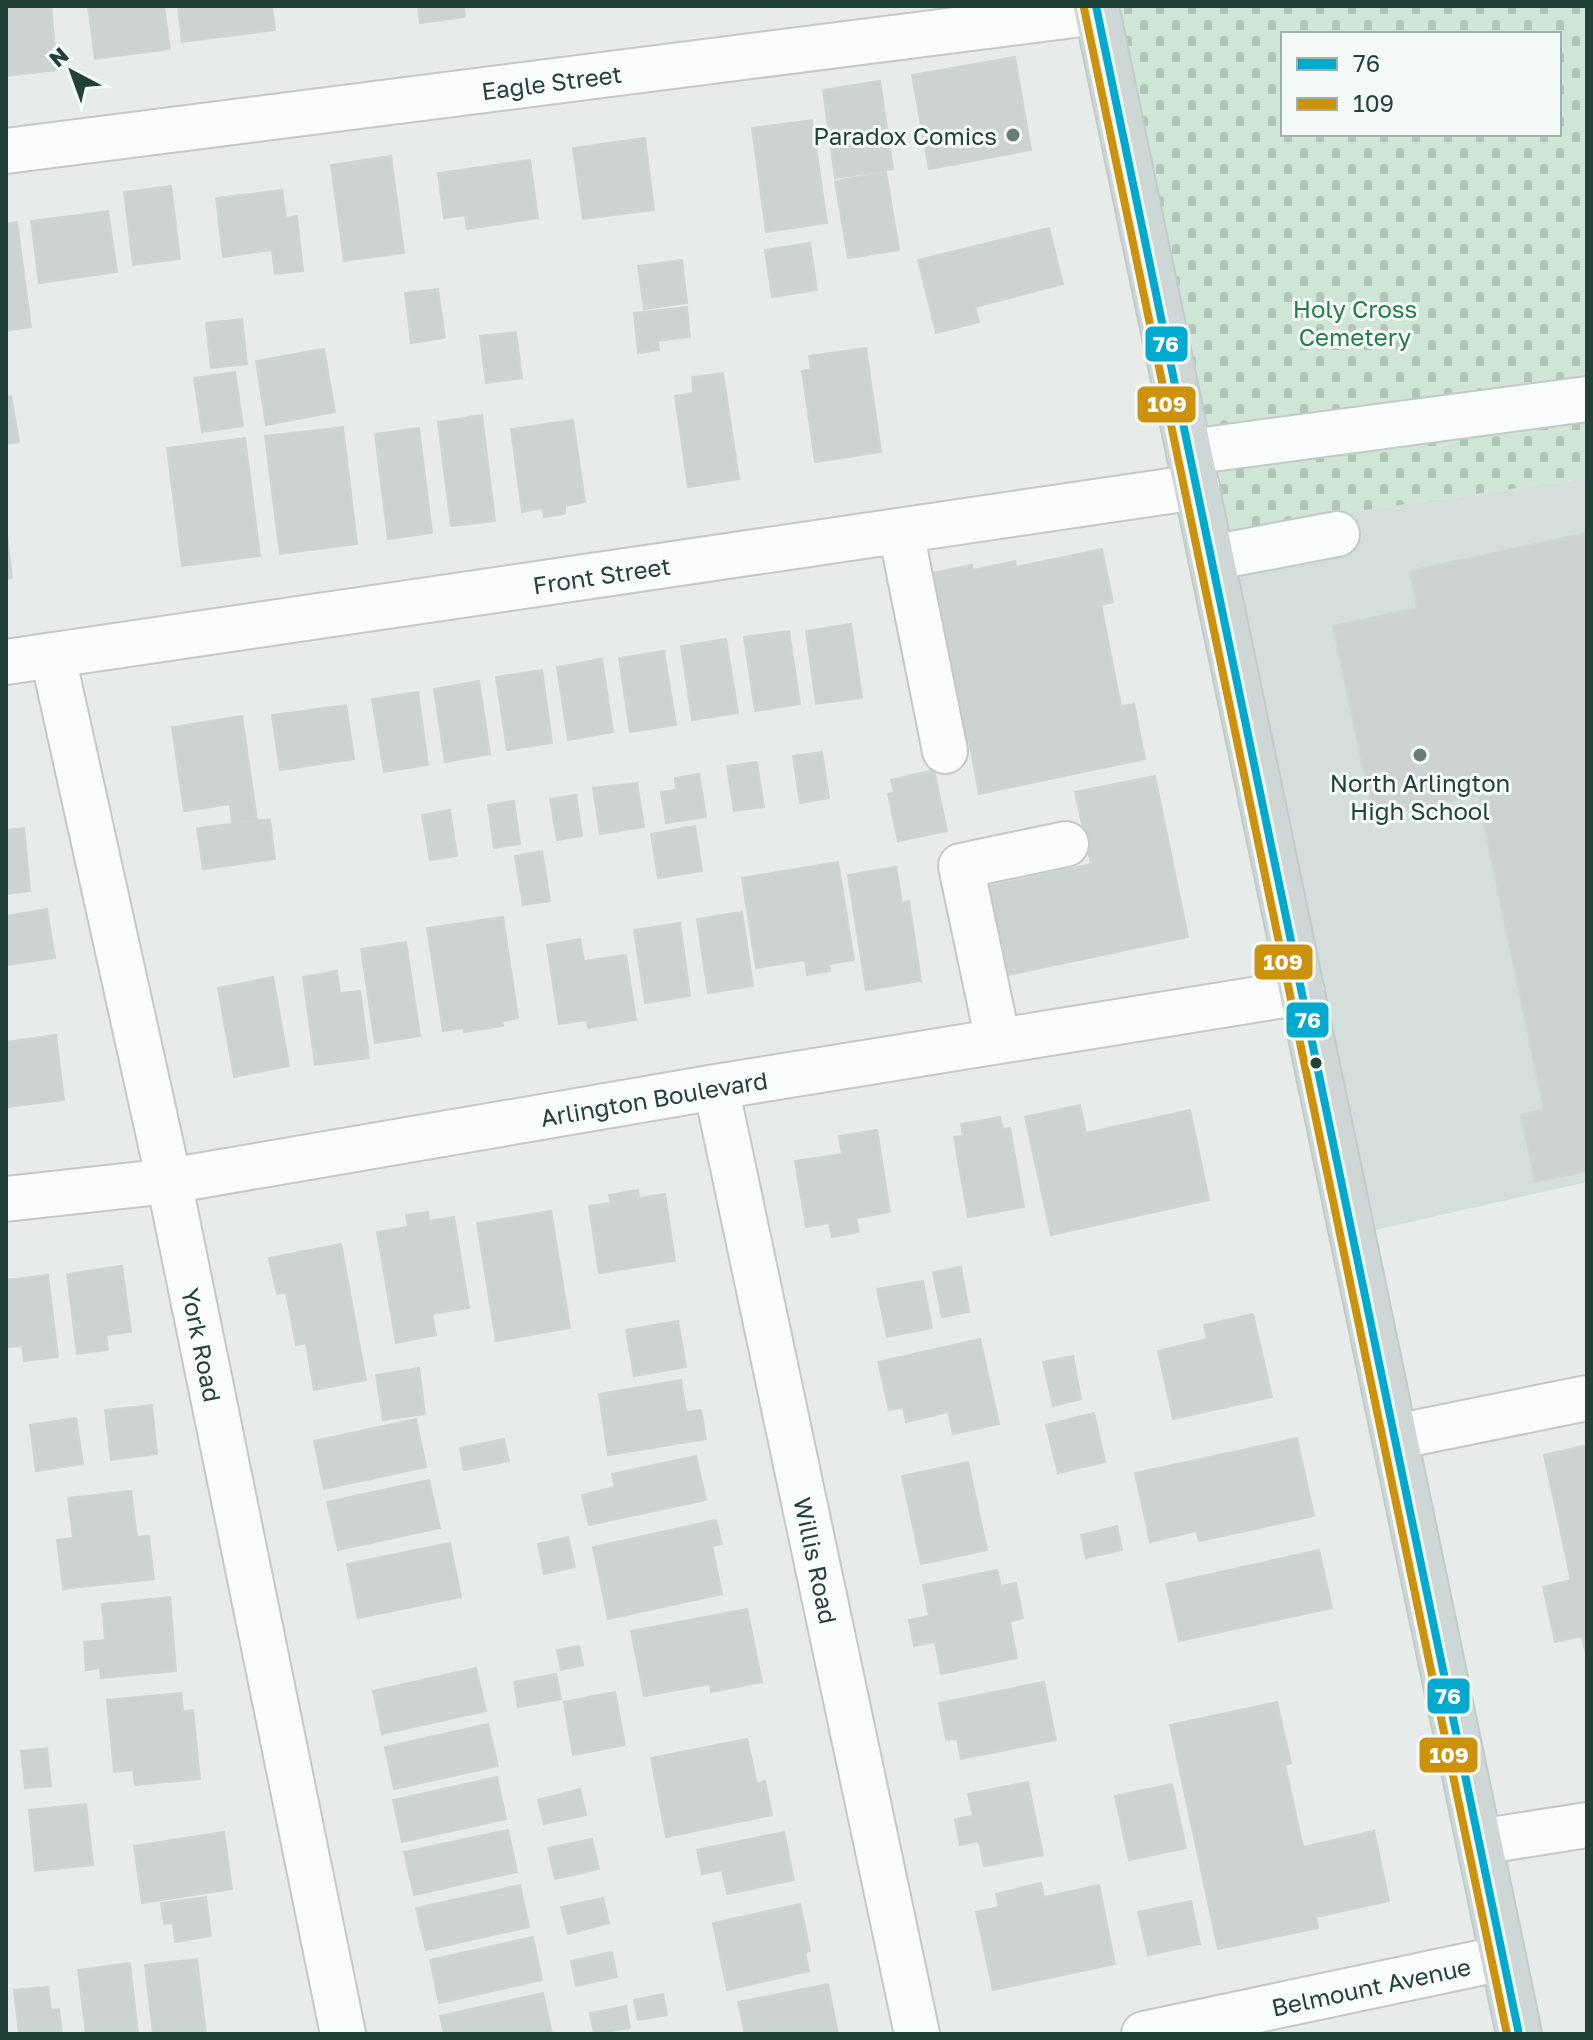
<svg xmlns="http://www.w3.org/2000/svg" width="1593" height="2040" viewBox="0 0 1593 2040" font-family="'Golos Text',sans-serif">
	<defs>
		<pattern id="cemetery-stones" width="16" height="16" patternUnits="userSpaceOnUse" patternTransform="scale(2)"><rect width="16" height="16" fill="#cfe6d6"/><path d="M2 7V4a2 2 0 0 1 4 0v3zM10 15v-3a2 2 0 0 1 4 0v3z" fill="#b1c6b8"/></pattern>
	</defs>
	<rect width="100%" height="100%" fill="#e7ecea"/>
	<!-- built -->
	<path fill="#d4deda" d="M1587 478V1182L1353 1235 1206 533Z"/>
	<!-- cemetery -->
	<path fill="url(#cemetery-stones)" fill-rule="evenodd" d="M1096 6H1587V478L1206 533ZM1283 34H1559V134H1283Z"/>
	<!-- building -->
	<g fill="#cdd3d1" stroke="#cfd5d3" stroke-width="2">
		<path d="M6 6H51L57 70 6 76Z"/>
		<path d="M88 6H164L170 49 95 59Z"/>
		<path d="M178 6H272L275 30 182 42Z"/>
		<path d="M418 6H464L465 17 420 23Z"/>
		<path d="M1015 57 1031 150 929 169 912 75Z"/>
		<path d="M880 81 893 169 835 178 823 90Z"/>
		<path d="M812 120 827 223 766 232 752 128Z"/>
		<path d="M645 138 654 210 583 219 573 148Z"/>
		<path d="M391 156 404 253 344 261 331 165Z"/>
		<path d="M530 160 538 218 467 229 465 215 444 218 438 173Z"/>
		<path d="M886 172 899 250 848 258 835 181Z"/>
		<path d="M171 186 180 259 133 265 124 192Z"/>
		<path d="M282 190 286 218 297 216 303 271 275 274 272 250 223 257 216 198Z"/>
		<path d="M108 211 117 272 39 283 31 221Z"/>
		<path d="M17 222 31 327 6 331V224Z"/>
		<path d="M1049 228 1063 284 975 307 979 322 936 333 918 260Z"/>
		<path d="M810 243 817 290 772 297 765 250Z"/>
		<path d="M682 260 687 303 644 309 638 266Z"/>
		<path d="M438 289 445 338 411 343 405 293Z"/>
		<path d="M687 307 690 337 658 341 659 350 638 353 634 313Z"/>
		<path d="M242 319 247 364 211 368 206 323Z"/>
		<path d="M516 332 522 378 486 383 480 336Z"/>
		<path d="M866 348 881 452 815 462 802 371 811 369 809 356Z"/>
		<path d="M324 349 335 412 266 425 256 361Z"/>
		<path d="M235 372 243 426 202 432 194 378Z"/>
		<path d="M723 373 739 479 688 487 675 396 693 393 692 377Z"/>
		<path d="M11 396 19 442 6 444V397Z"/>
		<path d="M482 415 495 521 451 526 438 422Z"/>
		<path d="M573 420 585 502 565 506V514L544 517 542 508 522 512 511 429Z"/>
		<path d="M343 427 357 544 280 554 265 436Z"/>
		<path d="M419 428 432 533 388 539 375 434Z"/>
		<path d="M245 438 260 556 182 566 167 448Z"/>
		<path d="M6 526 12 578 6 579Z"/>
		<path d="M1587 533V1171L1535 1182 1521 1115 1544 1109 1478 795 1374 817 1333 626 1417 608 1410 571Z"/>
		<path d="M1102 549 1113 602 1101 605 1121 706 1134 704 1145 759 979 794 969 741 962 743 940 636 945 635 932 573 972 565 973 570 1015 561 1016 567Z"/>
		<path d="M851 624 862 698 816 704 806 631Z"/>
		<path d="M789 631 800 704 755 711 744 637Z"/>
		<path d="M726 639 738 713 692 720 681 646Z"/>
		<path d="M664 651 676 725 630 732 619 658Z"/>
		<path d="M602 659 613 732 568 740 557 667Z"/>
		<path d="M542 670 552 743 507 750 496 677Z"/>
		<path d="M479 681 490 754 445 762 434 689Z"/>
		<path d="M418 692 428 765 384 772 372 699Z"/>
		<path d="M346 705 354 759 280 770 272 715Z"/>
		<path d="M242 716 257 820 232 824 230 804 184 811 172 727Z"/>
		<path d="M822 752 829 798 800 803 793 756Z"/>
		<path d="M757 762 764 807 734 811 727 766Z"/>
		<path d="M934 770 947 831 898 841 888 794 894 792 891 780Z"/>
		<path d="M699 774 706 817 666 823 661 792 676 790 675 778Z"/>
		<path d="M1155 776 1188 937 994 978 975 889 1091 864 1075 792Z"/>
		<path d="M637 783 644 827 600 834 593 788Z"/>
		<path d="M576 795 582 836 557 840 550 799Z"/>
		<path d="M514 801 520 844 494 848 488 805Z"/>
		<path d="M450 810 457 856 430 860 422 815Z"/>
		<path d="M270 819 275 859 203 869 197 828Z"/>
		<path d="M695 826 702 871 658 878 651 834Z"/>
		<path d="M24 828 30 891 6 894V830Z"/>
		<path d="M542 851 550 901 523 905 515 856Z"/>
		<path d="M838 862 854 960 829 964 830 971 807 975 805 960 756 968 742 878Z"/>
		<path d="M896 867 902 903 909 901 921 981 866 990 848 875Z"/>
		<path d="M47 909 55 958 6 965V916Z"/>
		<path d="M742 912 753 986 708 993 697 919Z"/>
		<path d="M503 917 518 1018 502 1021 503 1026 464 1032 463 1028 443 1031 427 928Z"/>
		<path d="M680 923 690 996 645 1003 634 930Z"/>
		<path d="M580 939 584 961 626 955 636 1020 588 1028 587 1020 559 1024 547 945Z"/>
		<path d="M406 942 420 1036 375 1043 361 949Z"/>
		<path d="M337 971 340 993 360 991 369 1058 315 1065 303 977Z"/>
		<path d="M273 977 289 1066 234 1077 218 988Z"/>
		<path d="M56 1035 64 1100 6 1107V1042Z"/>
		<path d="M1080 1105 1086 1133 1190 1110 1209 1200 1051 1235 1025 1117Z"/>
		<path d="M1000 1117 1003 1129 1010 1128 1024 1207 968 1217 954 1137 963 1136 961 1124Z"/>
		<path d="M877 1130 890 1212 856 1218 859 1232 832 1237 829 1223 806 1227 795 1161 842 1154 839 1136Z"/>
		<path d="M638 1190 639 1198 665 1194 675 1261 599 1273 589 1206 611 1203 609 1195Z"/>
		<path d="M551 1211 570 1328 496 1341 477 1223Z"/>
		<path d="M428 1212 429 1221 454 1217 469 1308 432 1314 436 1335 396 1343 377 1232 408 1227 406 1215Z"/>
		<path d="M341 1244 366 1380 314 1390 306 1343 296 1345 286 1292 277 1294 269 1258Z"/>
		<path d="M122 1266 131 1332 106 1335 108 1350 77 1354 67 1274Z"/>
		<path d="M961 1267 969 1312 942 1317 933 1272Z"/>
		<path d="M48 1275 58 1357 24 1361 22 1346 6 1347V1280Z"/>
		<path d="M923 1281 932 1328 887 1337 877 1289Z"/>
		<path d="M1253 1314 1272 1397 1173 1419 1158 1351 1207 1339 1204 1325Z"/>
		<path d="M678 1321 686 1367 634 1376 626 1330Z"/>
		<path d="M980 1339 999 1424 953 1434 948 1412 906 1422 903 1407 889 1410 878 1362Z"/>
		<path d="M1073 1356 1081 1399 1053 1406 1043 1362Z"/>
		<path d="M419 1368 425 1414 383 1420 376 1375Z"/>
		<path d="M681 1380 686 1412 701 1410 706 1439 608 1455 599 1394Z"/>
		<path d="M152 1405 157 1454 111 1460 105 1410Z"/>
		<path d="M1094 1413 1105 1462 1058 1473 1046 1425Z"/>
		<path d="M76 1418 83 1464 36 1471 30 1425Z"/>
		<path d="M416 1419 426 1467 324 1489 314 1441Z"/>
		<path d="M1297 1438 1314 1516 1199 1541 1196 1531 1150 1542 1135 1473Z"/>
		<path d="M504 1439 509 1461 464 1470 460 1448Z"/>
		<path d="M1587 1445V1659L1582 1636 1555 1642 1543 1587 1571 1580 1544 1455Z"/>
		<path d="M696 1456 706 1500 589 1525 582 1495 615 1487 612 1474Z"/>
		<path d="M968 1462 987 1550 921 1564 902 1476Z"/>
		<path d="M429 1480 440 1528 338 1550 327 1502Z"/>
		<path d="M131 1491 137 1537 149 1536 154 1579 63 1589 57 1540 73 1538 68 1498Z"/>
		<path d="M716 1520 722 1544 712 1546 722 1594 608 1619 593 1547Z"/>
		<path d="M1117 1526 1122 1550 1086 1558 1081 1535Z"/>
		<path d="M568 1537 575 1567 544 1574 538 1544Z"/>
		<path d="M450 1543 461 1597 358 1618 347 1564Z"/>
		<path d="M1319 1550 1332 1608 1179 1641 1166 1584Z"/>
		<path d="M997 1570 1001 1586 1016 1583 1023 1618 1010 1622 1017 1658 941 1674 935 1642 914 1646 909 1620 929 1616 923 1585Z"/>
		<path d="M170 1597 176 1671 101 1678 100 1668 86 1670 84 1642 105 1640 102 1604Z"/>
		<path d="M747 1609 762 1682 711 1692 710 1684 644 1696 631 1631Z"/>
		<path d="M579 1646 583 1665 561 1670 557 1650Z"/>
		<path d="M476 1668 486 1711 382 1734 373 1691Z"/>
		<path d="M556 1674 561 1699 518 1707 514 1682Z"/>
		<path d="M1044 1682 1056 1740 961 1759 957 1739 946 1740 939 1703Z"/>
		<path d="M615 1692 625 1745 573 1755 564 1702Z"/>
		<path d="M181 1693 183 1711 193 1710 200 1779 135 1785 133 1770 114 1772 107 1700Z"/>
		<path d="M1277 1702 1291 1763 1285 1765 1303 1847 1374 1831 1389 1901 1316 1917 1318 1928 1218 1949 1170 1725Z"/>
		<path d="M488 1724 498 1766 394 1789 385 1747Z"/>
		<path d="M747 1739 757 1784 765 1781 772 1815 666 1837 651 1758Z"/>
		<path d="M47 1748 51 1786 25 1788 21 1751Z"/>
		<path d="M497 1777 506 1819 402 1842 393 1800Z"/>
		<path d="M1028 1782 1043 1855 984 1866 979 1841 960 1845 955 1819 973 1816 968 1794Z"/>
		<path d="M1172 1784 1186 1848 1129 1860 1115 1796Z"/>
		<path d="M580 1789 586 1815 544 1824 538 1800Z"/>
		<path d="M86 1804 93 1865 35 1871 29 1810Z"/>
		<path d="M508 1830 517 1872 414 1895 404 1852Z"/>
		<path d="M224 1832 232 1889 142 1903 134 1846Z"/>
		<path d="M784 1832 794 1880 727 1894 722 1870 702 1874 697 1850Z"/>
		<path d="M592 1839 599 1869 555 1879 548 1848Z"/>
		<path d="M1041 1883 1044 1897 1099 1885 1115 1964 993 1990 976 1912 999 1907 996 1894Z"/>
		<path d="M520 1885 529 1927 426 1950 416 1908Z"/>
		<path d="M206 1897 211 1936 175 1942 173 1923 164 1924 161 1903Z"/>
		<path d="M603 1898 609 1923 568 1934 561 1907Z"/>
		<path d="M1191 1901 1200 1944 1148 1955 1138 1912Z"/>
		<path d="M800 1904 810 1951 805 1952 809 1971 727 1990 713 1923Z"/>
		<path d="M533 1937 542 1980 439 2003 430 1960Z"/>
		<path d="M612 1952 617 1977 576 1986 571 1961Z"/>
		<path d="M197 1959 206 2034H153L145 1965Z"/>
		<path d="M130 1963 138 2034H86L78 1970Z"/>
		<path d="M828 1984 838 2034H745L738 2002Z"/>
		<path d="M48 1987 51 2010 59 2009 62 2034H19L14 1990Z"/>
		<path d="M543 1993 552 2034H444L440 2016Z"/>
		<path d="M663 1994 667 2015 638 2020 634 2000Z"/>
		<path d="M626 2006 630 2028 594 2034 590 2013Z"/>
	</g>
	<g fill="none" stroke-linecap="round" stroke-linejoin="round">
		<defs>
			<g id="minor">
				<path id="s1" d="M6 151 1097 12"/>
				<path d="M1189 452 1587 399"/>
				<path d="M901 532 945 751"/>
				<path d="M1211 558 1337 534"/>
				<path id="s2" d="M53 657 169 1181 343 2034"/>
				<path id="s3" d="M6 662 1197 487"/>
				<path d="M998 1041 961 866 1066 844"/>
				<path id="s4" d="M716 1087 917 2034"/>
				<path id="s5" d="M6 1199 169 1181 716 1087 1302 992"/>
				<path d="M1395 1437 1587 1398"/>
				<path d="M1479 1842 1587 1825"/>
				<path id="s6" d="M1144 2034 1503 1958"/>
			</g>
			<path id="major" d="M1096 6 1519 2034"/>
		</defs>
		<!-- minor casing -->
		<use href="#minor" stroke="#c4c9c7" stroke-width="48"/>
		<!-- major casing -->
		<use href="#major" stroke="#c1cbc9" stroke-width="48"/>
		<!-- minor -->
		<use href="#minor" stroke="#fbfcfc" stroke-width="44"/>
		<!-- major -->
		<use href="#major" stroke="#ced7d5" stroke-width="44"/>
		<defs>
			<path id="bus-1" d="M1096 6 1519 2034"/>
			<path id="bus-2" d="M1084 8 1507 2034"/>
		</defs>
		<!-- bus-1 casing -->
		<use href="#bus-1" stroke="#f5faf8" stroke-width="14"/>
		<!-- bus-2 casing -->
		<use href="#bus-2" stroke="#f5faf8" stroke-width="14"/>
		<!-- bus-1 -->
		<use href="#bus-1" stroke="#00a9ce" stroke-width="8"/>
		<!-- bus-2 -->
		<use href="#bus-2" stroke="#cc920b" stroke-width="8"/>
	</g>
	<!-- markers -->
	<g fill="#667e77" stroke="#f5faf8" stroke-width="3">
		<circle cx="1013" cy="135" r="8"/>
		<circle cx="1420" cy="755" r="8"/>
	</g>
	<circle fill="#214239" stroke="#f5faf8" stroke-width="3" cx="1316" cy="1063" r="7"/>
	<g text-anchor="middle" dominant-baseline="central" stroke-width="6" stroke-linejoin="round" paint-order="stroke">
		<!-- street labels -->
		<g font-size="24" fill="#214239" stroke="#f5faf8">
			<text stroke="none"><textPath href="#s1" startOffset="550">Eagle Street</textPath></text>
			<text stroke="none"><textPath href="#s3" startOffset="602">Front Street</textPath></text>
			<text stroke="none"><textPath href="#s5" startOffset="656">Arlington Boulevard</textPath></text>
			<text stroke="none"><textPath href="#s2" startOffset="704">York Road</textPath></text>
			<text stroke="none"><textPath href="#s4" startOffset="484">Willis Road</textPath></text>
			<text stroke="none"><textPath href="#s6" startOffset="232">Belmount Avenue</textPath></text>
		</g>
		<!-- poi labels -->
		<g font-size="24" fill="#214239" stroke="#f5faf8" text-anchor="end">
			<text x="997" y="135">Paradox Comics</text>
			<text x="1420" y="782" text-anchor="middle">North Arlington<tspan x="1420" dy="28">High School</tspan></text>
		</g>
		<!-- park labels -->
		<g font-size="24" fill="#277d48" stroke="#f5faf8">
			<text x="1355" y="308">Holy Cross<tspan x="1355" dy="28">Cemetery</tspan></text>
		</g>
	</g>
	<g stroke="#f5faf8" stroke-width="3">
		<rect x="1144" y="325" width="45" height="38" rx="8" fill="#00a9ce"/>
		<rect x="1136" y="385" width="61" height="39" rx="8" fill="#cc920b"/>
		<rect x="1253" y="943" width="61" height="38" rx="8" fill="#cc920b"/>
		<rect x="1285" y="1001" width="45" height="38" rx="8" fill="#00a9ce"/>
		<rect x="1426" y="1677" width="45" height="38" rx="8" fill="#00a9ce"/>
		<rect x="1418" y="1736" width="61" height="38" rx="8" fill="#cc920b"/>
	</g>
	<g font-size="22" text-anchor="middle" font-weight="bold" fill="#fff">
		<text x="1166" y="352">76</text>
		<text x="1167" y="412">109</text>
		<text x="1283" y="970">109</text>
		<text x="1308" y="1028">76</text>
		<text x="1448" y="1704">76</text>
		<text x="1449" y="1763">109</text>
	</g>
	<!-- border -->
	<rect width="1593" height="2040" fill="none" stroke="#214239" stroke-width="16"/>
	<!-- legend -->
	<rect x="1281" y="32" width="280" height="104" fill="#f5faf8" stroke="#a0b0ac" stroke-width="2"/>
	<rect x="1297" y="58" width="40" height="12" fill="#00a9ce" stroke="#a0b0ac" stroke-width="2"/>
	<text x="1353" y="72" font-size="24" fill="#214239">76</text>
	<rect x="1297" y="98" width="40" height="12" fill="#cc920b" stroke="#a0b0ac" stroke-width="2"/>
	<text x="1353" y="112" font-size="24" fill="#214239">109</text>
	<!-- north arrow -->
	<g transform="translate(72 72) rotate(319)" stroke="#f5faf8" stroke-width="6" paint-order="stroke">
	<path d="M0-6L14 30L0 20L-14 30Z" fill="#214239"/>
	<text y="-12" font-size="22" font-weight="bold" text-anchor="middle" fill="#214239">N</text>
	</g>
</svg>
